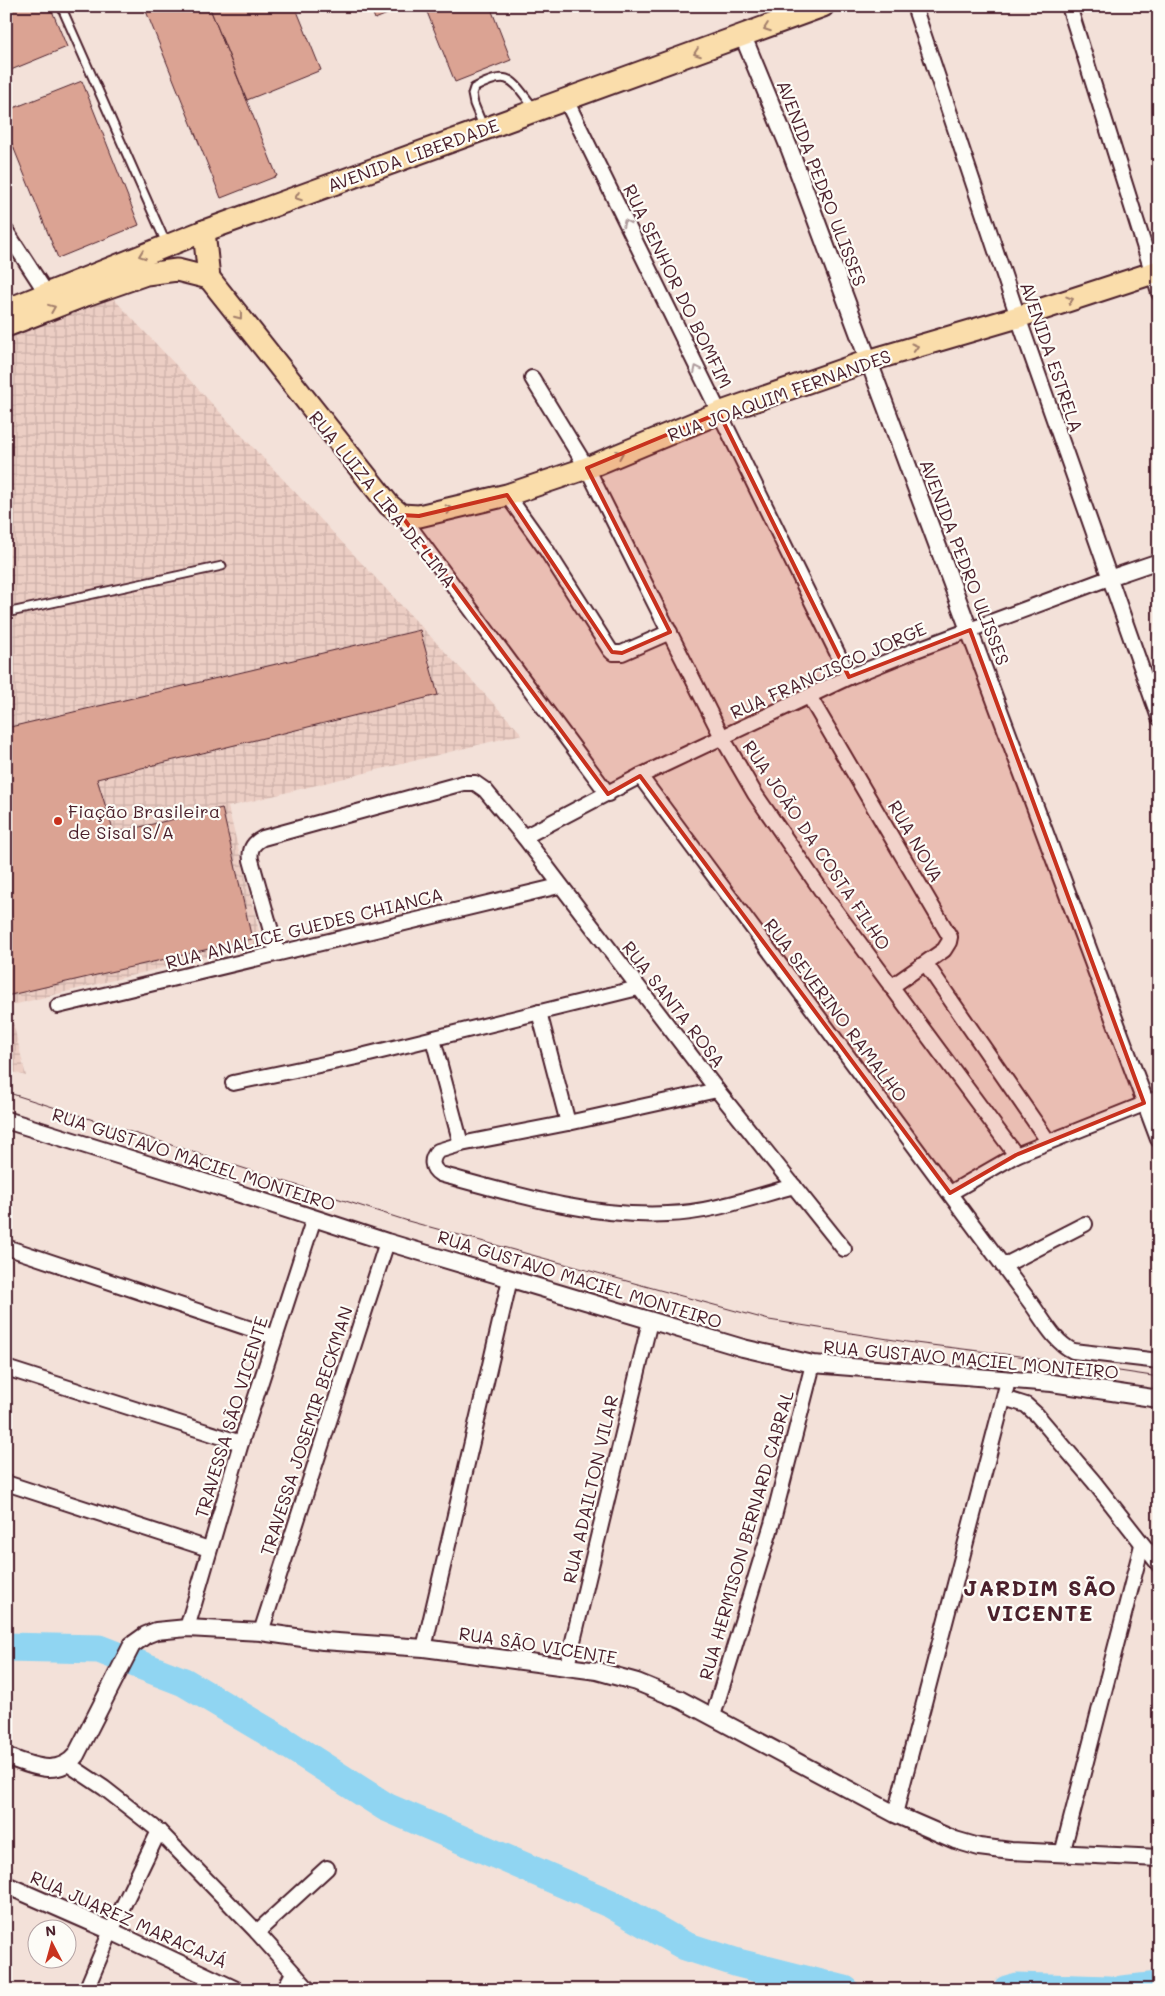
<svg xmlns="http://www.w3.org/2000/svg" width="1165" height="1996" viewBox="0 0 1165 1996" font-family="Mali,sans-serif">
	<defs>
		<pattern id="industrial-grid" width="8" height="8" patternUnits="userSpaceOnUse" patternTransform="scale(1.25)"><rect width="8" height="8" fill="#eccec4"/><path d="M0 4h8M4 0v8" fill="none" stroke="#ccb0a9"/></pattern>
	</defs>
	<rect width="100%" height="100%" fill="#f3e1d9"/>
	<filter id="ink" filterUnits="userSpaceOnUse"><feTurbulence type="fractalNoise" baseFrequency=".02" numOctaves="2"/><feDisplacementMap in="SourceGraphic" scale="10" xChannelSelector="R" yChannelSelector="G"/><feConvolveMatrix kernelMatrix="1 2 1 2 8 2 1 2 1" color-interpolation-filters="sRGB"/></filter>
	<g filter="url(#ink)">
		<!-- industrial -->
		<path fill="url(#industrial-grid)" d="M112 297 522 734 228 807 262 943 9 1006 26 1076 6 1070V339Z"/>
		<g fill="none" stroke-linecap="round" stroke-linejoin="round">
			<!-- river -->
			<g stroke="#90d5f2" stroke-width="29">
				<path d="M6 1647 99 1649 184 1682 280 1739 386 1807 611 1904 685 1946 738 1963 845 1990"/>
				<path d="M1007 1990 1017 1987 1108 1990"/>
				<path d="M1122 1990 1159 1986"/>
			</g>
		</g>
		<!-- building -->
		<g fill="#dba393" stroke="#4a1f2b">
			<path d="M6 6H50L67 47 6 72Z"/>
			<path d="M144 6H209L277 176 221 198Z"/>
			<path d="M209 6H295L321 70 247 100Z"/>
			<path d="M370 6H407L375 19Z"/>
			<path d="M428 6H490L511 60 455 82 425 7Z"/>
			<path d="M82 81 139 225 58 258 6 129V111Z"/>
			<path d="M420 630 438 695 97 779 114 833 222 808 252 939 6 996V728Z"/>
		</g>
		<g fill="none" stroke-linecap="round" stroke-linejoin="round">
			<defs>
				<g id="service">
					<path d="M61 6 166 243"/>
					<path d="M483 126 474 104 472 94 474 88C511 69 511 79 534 108"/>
					<path d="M6 613 222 566"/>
				</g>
				<g id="minor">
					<path d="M914 6 1018 317 1159 718"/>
					<path d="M1069 6 1159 293"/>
					<path d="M566 100 849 677"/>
					<path d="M6 231 47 294"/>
					<path d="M532 378 587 468 722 737 755 794 832 906 1016 1155"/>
					<path d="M507 495 547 551 610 650 613 653H622L670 632"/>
					<path d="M401 515 608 794"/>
					<path d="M809 696 950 937 949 942 944 950 891 987"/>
					<path d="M640 776 1030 1302C1043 1319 1053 1341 1073 1351L1159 1361"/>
					<path d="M524 837 640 776 849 677 916 650 1109 578 1159 561"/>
					<path d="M277 952 251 860C249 849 253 843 263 838L463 783H475L485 790 524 837 717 1090 844 1249"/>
					<path d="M926 964 1048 1141"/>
					<path d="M58 1006 559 886"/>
					<path d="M539 1012 568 1123"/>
					<path d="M433 1039 461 1144"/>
					<path d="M233 1083 357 1057 638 988"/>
					<path d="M717 1090 568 1123 461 1144 438 1151C430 1159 431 1168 440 1174 513 1194 591 1218 668 1214 710 1213 753 1197 794 1186"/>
					<path d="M950 1193 1016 1155 1159 1098"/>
					<path d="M6 1247 275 1337"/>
					<path d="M1003 1266 1085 1224"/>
					<path d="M6 1368 241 1443"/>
					<path d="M1004 1398 1026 1405 1037 1415 1094 1482 1159 1565"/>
					<path d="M6 1483 209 1549"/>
					<path d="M187 1628 241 1443 314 1218"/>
					<path d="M261 1632 387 1242"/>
					<path d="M424 1648 510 1279"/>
					<path d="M567 1666 650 1321"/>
					<path d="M713 1716 772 1524 813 1364"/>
					<path d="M68 1764 104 1788 159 1831 257 1932 309 1990"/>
					<path d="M895 1814 1008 1381"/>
					<path d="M1062 1854 1142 1545"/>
					<path d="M257 1932 327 1868"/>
					<path d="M86 1990 111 1931 159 1831"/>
					<path d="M284 1990 293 1973"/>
				</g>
				<g id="tertiary">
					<path d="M743 36 790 150 1159 1139"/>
					<path d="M6 1120 188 1177 387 1242 743 1348 813 1364 1052 1383 1159 1399"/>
					<path d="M6 1756C29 1765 58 1778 76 1755L132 1645 146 1635 156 1631 187 1628 261 1632 323 1641 424 1648 597 1671 637 1682 681 1700 895 1814 955 1840 979 1847 1011 1851 1159 1858"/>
					<path d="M6 1885 111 1931 236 1990"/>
				</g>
				<g id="primary">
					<path d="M204 231 209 278"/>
					<path d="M209 278 389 505 401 515 419 516 507 495 587 468 719 413 868 361 1018 317 1159 271"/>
					<path d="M6 310 204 231 823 6"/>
					<path d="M6 326 86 295 146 274 177 270 209 278"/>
				</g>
			</defs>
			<!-- service casing -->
			<use href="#service" stroke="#4a1f2b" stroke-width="11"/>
			<!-- minor casing -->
			<use href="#minor" stroke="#4a1f2b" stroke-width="18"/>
			<!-- tertiary casing -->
			<use href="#tertiary" stroke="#4a1f2b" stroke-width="20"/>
			<!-- primary casing -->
			<use href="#primary" stroke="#4a1f2b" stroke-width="25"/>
			<!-- service -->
			<use href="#service" stroke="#fdfcf7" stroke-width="7"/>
			<!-- minor -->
			<use href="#minor" stroke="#fdfcf7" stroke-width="14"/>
			<!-- tertiary -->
			<use href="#tertiary" stroke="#fdfcf7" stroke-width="16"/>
			<!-- primary -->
			<use href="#primary" stroke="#faddab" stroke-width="21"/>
			<!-- tram -->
			<path stroke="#4a1f2b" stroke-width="1" d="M6 1092 408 1221 769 1320 907 1342 1019 1356 1159 1377"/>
		</g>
		<!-- one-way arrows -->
		<defs><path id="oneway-chevron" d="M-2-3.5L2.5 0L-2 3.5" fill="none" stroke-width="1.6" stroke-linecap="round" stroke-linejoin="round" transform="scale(1.25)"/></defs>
		<g stroke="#a27e6b">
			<use href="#oneway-chevron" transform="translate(767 28) rotate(160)"/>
			<use href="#oneway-chevron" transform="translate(697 53) rotate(160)"/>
			<use href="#oneway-chevron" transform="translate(298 197) rotate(160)"/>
			<use href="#oneway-chevron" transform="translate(142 255) rotate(159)"/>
			<use href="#oneway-chevron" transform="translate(1070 300) rotate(-18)"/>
			<use href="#oneway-chevron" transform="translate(52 308) rotate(-22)"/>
			<use href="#oneway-chevron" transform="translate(239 316) rotate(52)"/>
			<use href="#oneway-chevron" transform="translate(915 347) rotate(-16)"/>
			<use href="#oneway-chevron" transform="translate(620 454) rotate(-23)"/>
			<use href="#oneway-chevron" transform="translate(449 509) rotate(-13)"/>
		</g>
		<g stroke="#ac999b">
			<use href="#oneway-chevron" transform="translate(626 223) rotate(-116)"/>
			<use href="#oneway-chevron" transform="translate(697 369) rotate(-116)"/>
		</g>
	</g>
	<!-- marked area -->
	<path fill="#c8321e" fill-opacity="0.2" stroke="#c8321e" stroke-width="4" stroke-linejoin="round" d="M719 413 849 677 970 630 1144 1103 1016 1155 950 1193 640 776 608 794 401 515 419 516 507 495 612 652 622 653 670 632 587 468Z"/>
	<!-- markers -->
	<circle fill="#c8321e" stroke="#fdfcf7" stroke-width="2" cx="58" cy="821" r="5"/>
	<g text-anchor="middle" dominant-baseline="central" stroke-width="4.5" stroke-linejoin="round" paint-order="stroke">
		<!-- street labels -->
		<g font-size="18" fill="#4a1f2b" stroke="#fdfcf7">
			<text transform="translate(413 155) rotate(-20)">AVENIDA LIBERDADE</text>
			<text transform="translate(822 183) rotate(69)">AVENIDA PEDRO ULISSES</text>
			<text transform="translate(678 286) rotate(64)">RUA SENHOR DO BOMFIM</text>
			<text transform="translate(1052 357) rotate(71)">AVENIDA ESTRELA</text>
			<text transform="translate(779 395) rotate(-20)">RUA JOAQUIM FERNANDES</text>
			<text transform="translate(383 499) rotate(51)">RUA LUIZA LIRA DE LIMA</text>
			<text transform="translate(965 562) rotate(69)">AVENIDA PEDRO ULISSES</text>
			<text transform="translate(828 670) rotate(-24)">RUA FRANCISCO JORGE</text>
			<text transform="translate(916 841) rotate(60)">RUA NOVA</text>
			<text transform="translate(817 845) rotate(56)">RUA JOÃO DA COSTA FILHO</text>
			<text transform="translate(304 928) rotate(-14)">RUA ANALICE GUEDES CHIANCA</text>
			<text transform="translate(674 1004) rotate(52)">RUA SANTA ROSA</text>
			<text transform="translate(836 1010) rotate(53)">RUA SEVERINO RAMALHO</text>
			<text transform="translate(194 1159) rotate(18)">RUA GUSTAVO MACIEL MONTEIRO</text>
			<text transform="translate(580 1279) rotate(17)">RUA GUSTAVO MACIEL MONTEIRO</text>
			<text transform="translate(971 1359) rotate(5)">RUA GUSTAVO MACIEL MONTEIRO</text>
			<text transform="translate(231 1417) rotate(-73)">TRAVESSA SÃO VICENTE</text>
			<text transform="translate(306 1431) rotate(-72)">TRAVESSA JOSEMIR BECKMAN</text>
			<text transform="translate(590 1489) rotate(-77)">RUA ADAILTON VILAR</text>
			<text transform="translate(746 1535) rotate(-74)">RUA HERMISON BERNARD CABRAL</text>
			<text transform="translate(538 1645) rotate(9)">RUA SÃO VICENTE</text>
			<text transform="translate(129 1919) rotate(24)">RUA JUAREZ MARACAJÁ</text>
		</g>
		<!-- poi labels -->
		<g font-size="18" fill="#4a1f2b" stroke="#fdfcf7" text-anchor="start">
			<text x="68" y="811">Fiação Brasileira<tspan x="68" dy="21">de Sisal S/A</tspan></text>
		</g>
		<!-- district labels -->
		<g font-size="22" font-weight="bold" letter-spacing="1" fill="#4a1f2b" stroke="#fdfcf7">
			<text x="1040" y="1587">JARDIM SÃO<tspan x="1040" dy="25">VICENTE</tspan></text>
		</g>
	</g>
	<!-- margin -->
	<rect width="1165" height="1996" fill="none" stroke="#fdfcf7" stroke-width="25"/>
	<rect x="12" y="12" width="1140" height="1971" fill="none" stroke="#4a1f2b" stroke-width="2" filter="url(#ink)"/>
	<!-- north arrow -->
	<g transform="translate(52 1944) rotate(354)"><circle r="24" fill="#fdfcf7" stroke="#b5a4a5"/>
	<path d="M0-4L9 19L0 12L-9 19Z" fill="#c8321e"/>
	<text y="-8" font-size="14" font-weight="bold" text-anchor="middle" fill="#4a1f2b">N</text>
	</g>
</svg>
